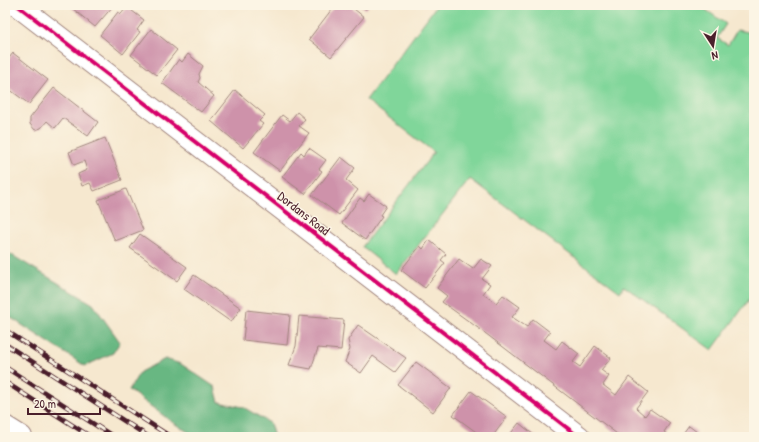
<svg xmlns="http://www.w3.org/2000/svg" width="759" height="442" viewBox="0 0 759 442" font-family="'Patrick Hand',sans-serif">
	<rect width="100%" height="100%" fill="#fcf5e5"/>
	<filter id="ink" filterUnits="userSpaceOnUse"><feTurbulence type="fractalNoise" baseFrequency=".025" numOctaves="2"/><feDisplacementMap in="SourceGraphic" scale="8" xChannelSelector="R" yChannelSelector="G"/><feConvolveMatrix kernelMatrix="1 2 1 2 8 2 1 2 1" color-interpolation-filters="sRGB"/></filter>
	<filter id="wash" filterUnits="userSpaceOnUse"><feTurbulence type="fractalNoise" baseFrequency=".012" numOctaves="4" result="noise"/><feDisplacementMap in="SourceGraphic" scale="16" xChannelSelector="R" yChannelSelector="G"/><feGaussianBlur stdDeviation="0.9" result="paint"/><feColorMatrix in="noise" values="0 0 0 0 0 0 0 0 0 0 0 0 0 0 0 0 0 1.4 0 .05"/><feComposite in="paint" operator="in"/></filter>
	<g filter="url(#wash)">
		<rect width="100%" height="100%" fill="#f6e8cf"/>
		<!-- green -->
		<path fill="#80d69a" stroke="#657a62" d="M437 5H699L726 24 717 38 728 45 737 30 748 32 754 37V103L750 112 754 115V293L712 350 624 286 620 292 470 179 396 274 362 247 434 152 366 100Z"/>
		<!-- forest -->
		<g fill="#68b782" stroke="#596b56">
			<path d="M5 251 93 304 120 342 113 353 85 366 5 314Z"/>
			<path d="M165 359 181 364 215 387 219 402 243 407 270 423 274 437H196L172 422 129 390 140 372Z"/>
		</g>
		<g id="blocks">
			<!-- building -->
			<g fill="#ce92aa">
				<path d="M74 5H114L95 27 72 8Z"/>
				<path d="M335 5H349L364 17 331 57 309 39Z"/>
				<path d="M360 5H369L366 9Z"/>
				<path d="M127 7 144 20 137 30 140 32 123 54 100 35 118 12 121 14Z"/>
				<path d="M151 29 177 50 157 75 131 55Z"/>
				<path d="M13 53 48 80 29 104 5 86V63Z"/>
				<path d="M188 54 203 66 199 74 200 78 198 82 214 96 201 112 162 83 179 59 182 62Z"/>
				<path d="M54 88 98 122 88 136 63 118 55 128 47 121 41 128 35 130 30 124V118Z"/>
				<path d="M235 90 265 115 259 121 263 124 243 148 211 121Z"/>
				<path d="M297 112 305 119 299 126 309 133 280 171 254 152 282 115 290 121Z"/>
				<path d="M105 138 122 180 94 191 90 183 82 186 78 174 87 170 84 161 74 165 69 152Z"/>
				<path d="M309 148 326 160 319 169 322 171 305 194 282 177 301 152 304 155Z"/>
				<path d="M341 157 355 168 346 180 358 190 339 215 312 195Z"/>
				<path d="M126 189 143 230 115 241 98 200Z"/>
				<path d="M369 194 386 206 380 215 382 216 365 240 342 223 360 198 364 201Z"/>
				<path d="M140 234 187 267 177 281 130 248Z"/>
				<path d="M429 240 446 254 441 260 445 263 425 288 401 270 420 246 423 249Z"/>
				<path d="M459 259 473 269 481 259 492 266 482 279 490 284 483 294 496 303 503 295 520 307 512 317 527 327 533 319 550 332 544 340 556 349 562 341 579 354 573 362 580 367 595 346 611 358 601 370 609 376 603 385 616 395 629 377 648 392 636 408 645 416 650 409 670 423 664 432 671 437H621L485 333 442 302 447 296 437 288Z"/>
				<path d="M194 275 241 308 231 322 184 289Z"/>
				<path d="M246 310 290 315 287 345 243 340Z"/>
				<path d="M299 316 344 320 341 350 318 348 311 369 289 365 296 346Z"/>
				<path d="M358 325 406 358 395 372 373 356 361 373 345 362 350 349 348 340Z"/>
				<path d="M416 362 451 388 433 412 398 385Z"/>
				<path d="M471 391 507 417 492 437H483L453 415Z"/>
				<path d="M519 423 534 435 537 437H508Z"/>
				<path d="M689 426 697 432 694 437H681Z"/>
			</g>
		</g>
	</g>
	<g filter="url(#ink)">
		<use href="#blocks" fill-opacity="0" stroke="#a0847d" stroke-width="1"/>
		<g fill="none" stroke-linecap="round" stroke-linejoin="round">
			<defs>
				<g id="street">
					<path d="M17 5 579 437"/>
					<path d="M5 427 21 437"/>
				</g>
			</defs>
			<!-- street casing -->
			<use href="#street" stroke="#a0847d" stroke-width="24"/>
			<!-- street -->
			<use href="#street" stroke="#fff" stroke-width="22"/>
			<defs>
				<g id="rail">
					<path d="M5 330 171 437"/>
					<path d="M5 344 149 437"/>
					<path d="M5 367 114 437"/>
					<path d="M5 382 91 437"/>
				</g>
			</defs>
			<!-- rail casing -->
			<use href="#rail" stroke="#4a1f2b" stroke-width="4.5"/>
			<!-- rail -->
			<use href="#rail" stroke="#fcf5e5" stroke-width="3" stroke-dasharray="9" stroke-linecap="butt"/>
			<defs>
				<path id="cycleway" d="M17 5 579 437"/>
			</defs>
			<!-- cycleway casing -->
			<use href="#cycleway" stroke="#fcf5e5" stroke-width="6"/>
			<!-- cycleway -->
			<use href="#cycleway" stroke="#d6006c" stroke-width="4"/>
		</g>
	</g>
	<g text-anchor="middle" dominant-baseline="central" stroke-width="3" stroke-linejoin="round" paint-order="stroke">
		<!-- street labels -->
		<g font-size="13" fill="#4a1f2b" stroke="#fcf5e5">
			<text transform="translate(304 213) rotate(38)">Dordans Road</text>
		</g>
	</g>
	<!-- margin -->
	<rect width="759" height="442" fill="none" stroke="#fcf5e5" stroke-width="20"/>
	<!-- north arrow -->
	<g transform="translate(713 46) rotate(168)" stroke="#fcf5e5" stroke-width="3" paint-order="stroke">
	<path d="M0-3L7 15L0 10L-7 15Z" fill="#4a1f2b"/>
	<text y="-6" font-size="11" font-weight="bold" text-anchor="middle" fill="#4a1f2b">N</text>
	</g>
	<!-- scale -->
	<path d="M28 408v6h72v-6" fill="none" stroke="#4a1f2b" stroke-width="2"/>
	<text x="34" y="408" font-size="12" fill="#4a1f2b" stroke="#fcf5e5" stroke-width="3" paint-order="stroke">20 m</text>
</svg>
